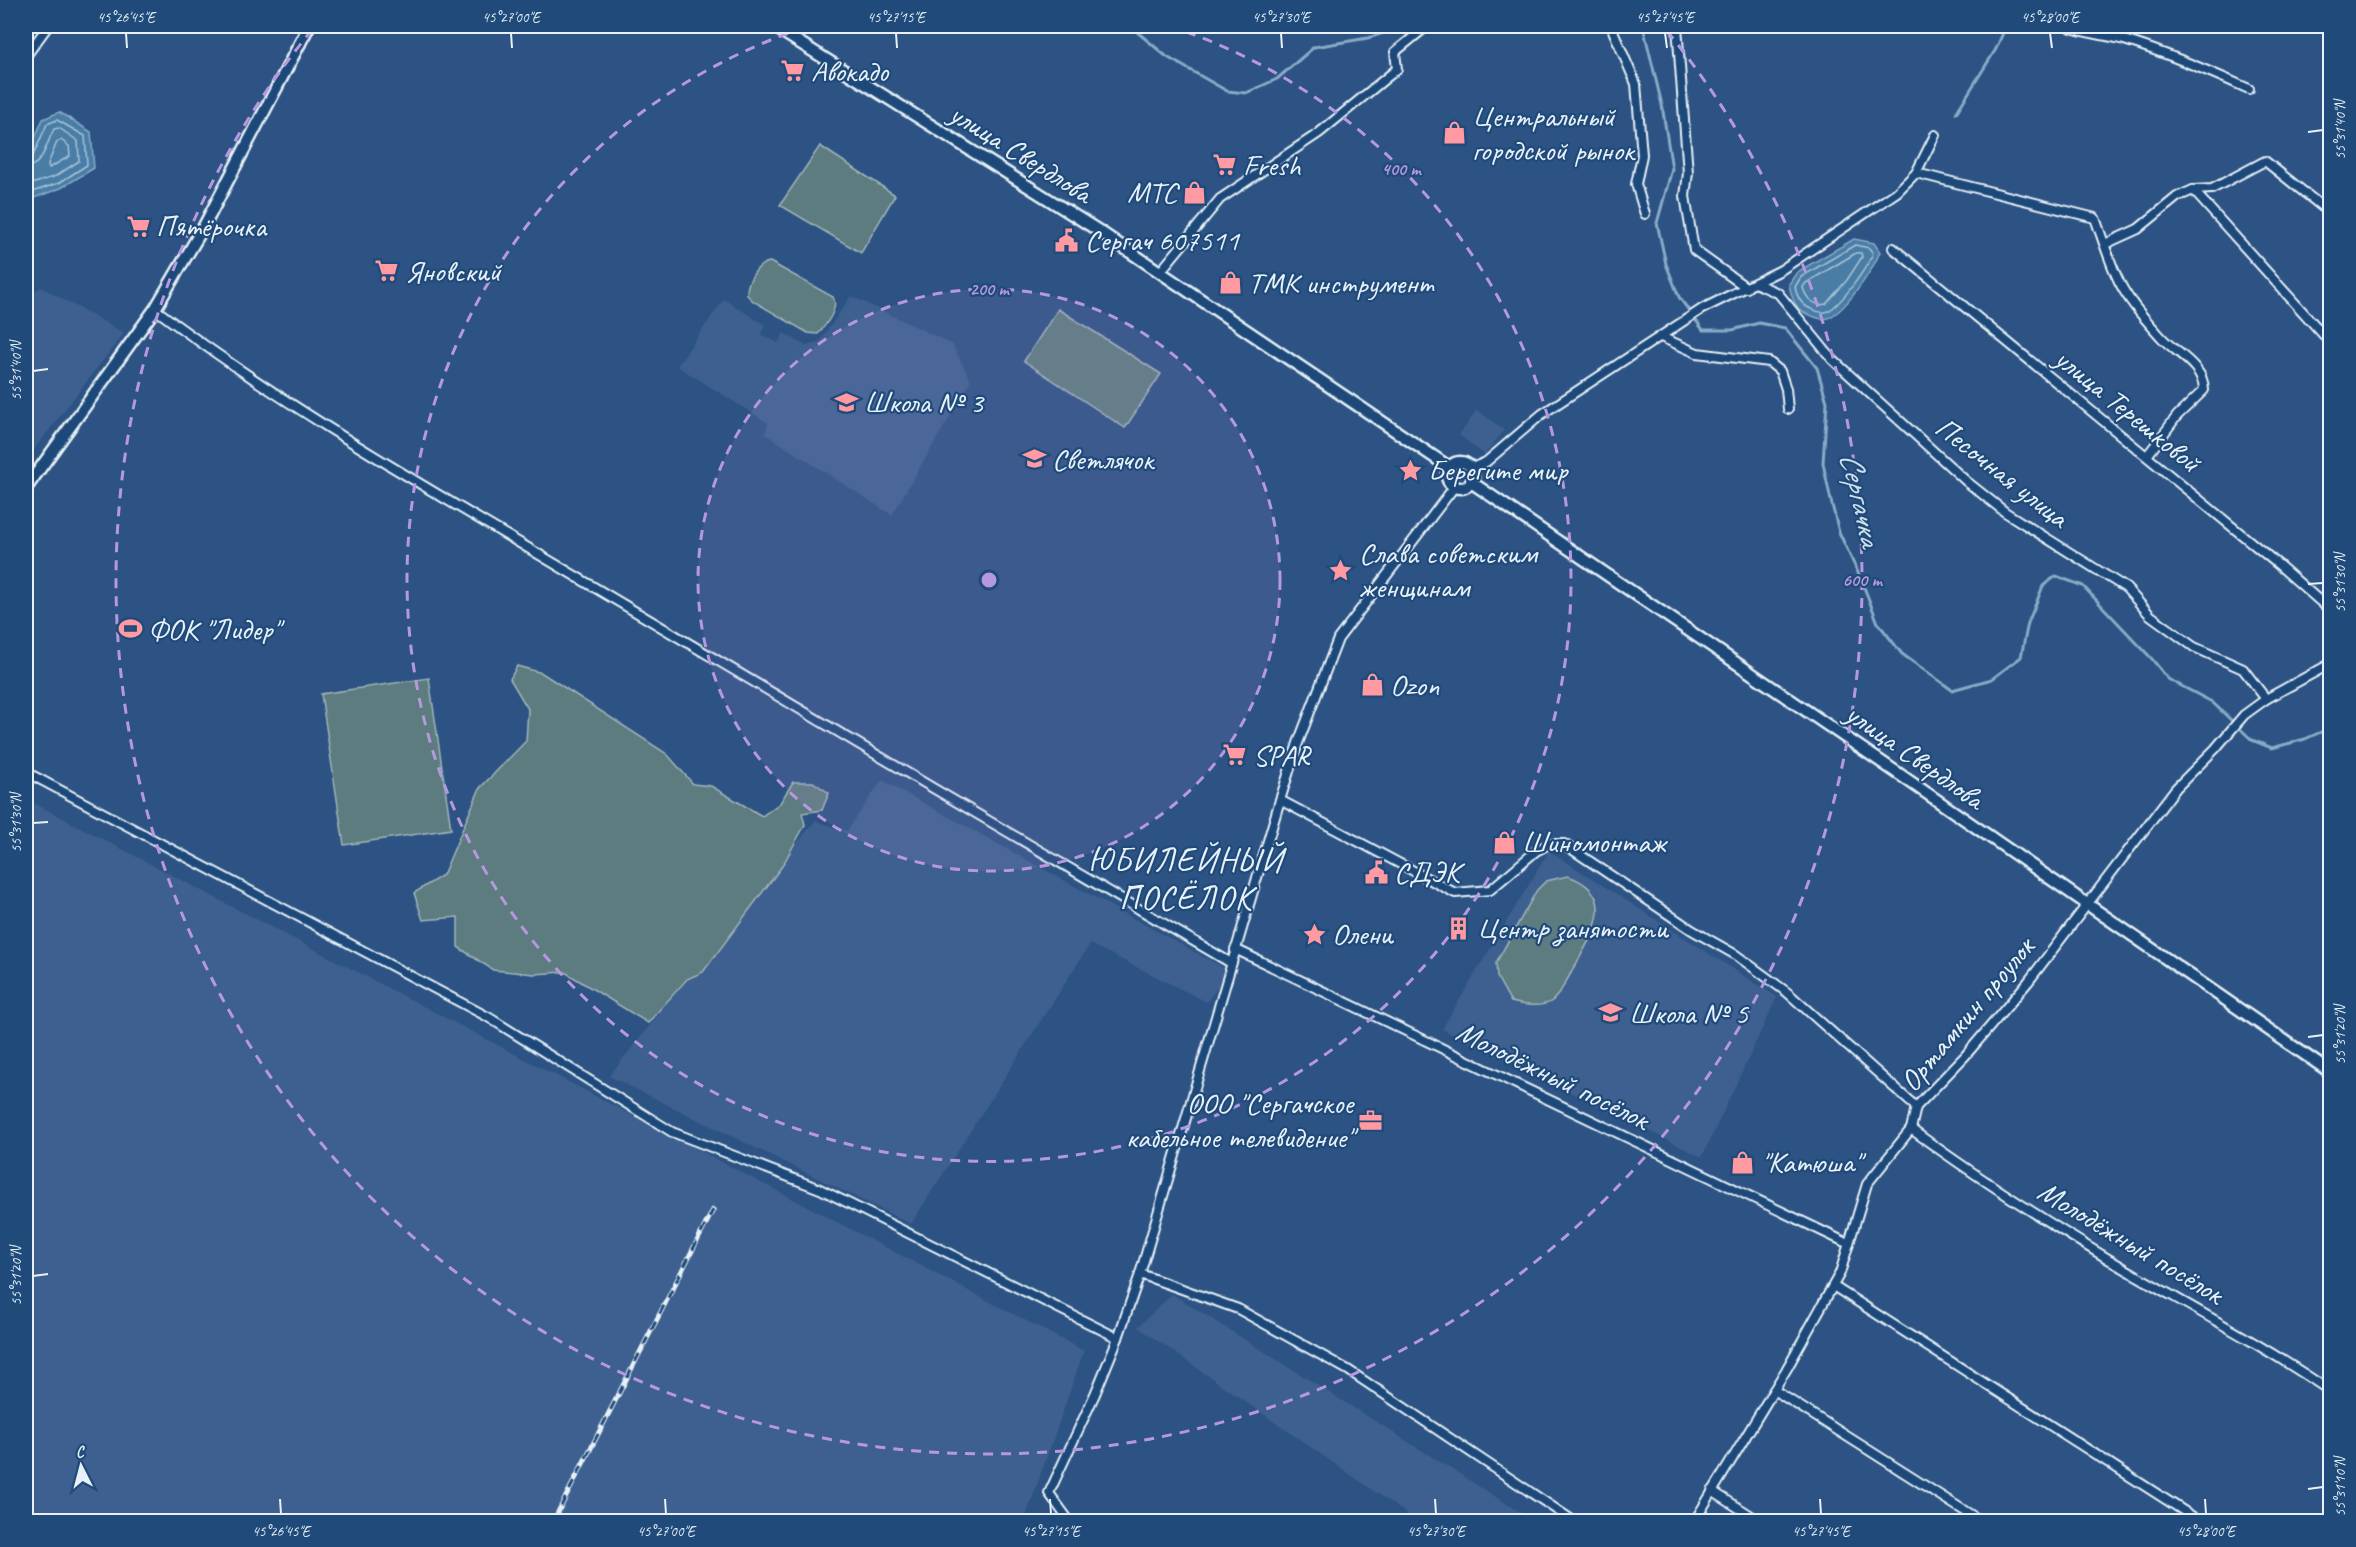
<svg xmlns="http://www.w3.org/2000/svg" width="2356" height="1547" viewBox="0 0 2356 1547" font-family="Caveat,sans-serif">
	<rect width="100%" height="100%" fill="#2c5383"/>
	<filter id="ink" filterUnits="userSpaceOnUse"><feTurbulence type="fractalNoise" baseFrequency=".0167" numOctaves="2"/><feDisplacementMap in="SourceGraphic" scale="12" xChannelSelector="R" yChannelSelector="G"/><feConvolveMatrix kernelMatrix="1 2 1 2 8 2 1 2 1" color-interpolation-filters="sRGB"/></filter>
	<g filter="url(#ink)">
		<!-- built -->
		<g fill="#3e6090">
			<path d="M41 287 124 333 26 460V298Z"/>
			<path d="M851 296 952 344 971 381 892 515 765 434 768 423 677 366 724 299 765 325 761 334 778 343 784 333 806 346 820 341Z"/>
			<path d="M1477 410 1504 430 1485 455 1459 435Z"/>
			<path d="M882 780 1229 971 1207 1002 1090 944 911 1224 609 1076 815 821 847 831Z"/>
			<path d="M26 799 1084 1351 1025 1519 1028 1521H26Z"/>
			<path d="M1549 851 1777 997 1702 1157 1442 1029Z"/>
			<path d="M1172 1294 1534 1521H1417L1138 1327Z"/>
		</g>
		<!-- green -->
		<g fill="#5b7b7f" stroke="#a2b6bc" stroke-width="1.5">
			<path d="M820 146 895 195 861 253 780 205Z"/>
			<path d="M770 262 833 297C839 308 826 325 818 334L808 333 753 301 747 295C746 283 757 263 770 262Z"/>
			<path d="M1058 309 1161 374 1125 428 1024 361Z"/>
			<path d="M517 666 542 673 667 754 693 784 711 786 762 816 780 803 793 782H813L829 793 822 810 802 813 805 825 782 866 703 972 687 979 648 1023 565 972 534 974 493 970 458 947V917L423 920 414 893 443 875 480 788 526 741 528 709 510 679Z"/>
			<path d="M429 678 451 829 344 845 321 694Z"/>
			<path d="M1568 876C1619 894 1594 932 1575 966 1568 977 1562 993 1552 1001 1542 1008 1522 1005 1511 1002L1497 977 1496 963 1537 890 1546 881Z"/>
		</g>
		<!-- water -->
		<g fill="#497da6" stroke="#89abc7" stroke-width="1.5">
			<path d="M59 112 91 132 94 168 61 188 26 201V159L43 119Z"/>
			<path d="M1854 239 1874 243 1880 252C1873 269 1844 315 1825 319 1819 320 1813 316 1807 314 1795 309 1791 297 1789 284L1797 272Z"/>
		</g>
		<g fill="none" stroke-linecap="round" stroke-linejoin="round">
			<!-- shore -->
			<g stroke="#a8c3d7" stroke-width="1.5">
				<path d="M61 140 69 146 70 156 49 168 48 164 57 142Z"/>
				<path d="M26 159 33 156 47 124 57 120 85 136 87 165 59 183 26 194"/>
				<path d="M26 167C44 166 46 143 54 129L59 128 78 141 79 161 56 176 26 186"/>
				<path d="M1855 245 1869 248 1873 253C1868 266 1838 310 1825 312 1820 313 1816 311 1811 309 1801 305 1797 297 1795 287L1801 277Z"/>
				<path d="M1856 253H1861L1862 257 1847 280 1826 304C1815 307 1805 298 1803 287L1806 283Z"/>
			</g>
			<!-- stream -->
			<g stroke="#89abc7" stroke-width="3">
				<path d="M1130 26 1167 57 1227 91 1246 93 1277 79 1314 47 1368 38 1405 26"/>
				<path d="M1643 26 1662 105 1672 169 1657 223 1666 264 1679 297 1703 330H1732L1759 323 1785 328 1817 368 1827 402 1823 463 1831 501 1839 532 1860 577 1878 623 1902 654 1952 690 1992 679 2021 657 2028 623 2043 586 2056 576 2083 586 2152 659 2168 679 2212 702 2252 740 2272 748 2305 739 2330 728"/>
				<path d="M1956 113 1996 49 2006 26"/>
			</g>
			<defs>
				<g id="street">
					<path d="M1611 26 1636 84 1642 155 1636 184 1645 214"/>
					<path d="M1677 26 1688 173 1685 196 1694 250 1747 288"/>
					<path d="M2066 26C2085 34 2105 34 2124 40 2167 53 2209 71 2249 89"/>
					<path d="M26 56 48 26"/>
					<path d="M1916 173 2095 218C2102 237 2108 257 2116 275 2126 299 2145 319 2162 338 2177 354 2204 366 2204 390L2177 416 2147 456"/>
					<path d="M2193 190 2330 342"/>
					<path d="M2105 244 2138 229 2177 197 2193 190 2212 189 2265 161 2330 213"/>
					<path d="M1893 248 2280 566 2330 610"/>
					<path d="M1160 272 1220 199 1319 133 1397 69 1395 52 1427 26"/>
					<path d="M1755 283 1778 293 1832 359 1966 481 2005 512 2126 588 2150 615 2194 647 2243 669 2266 699"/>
					<path d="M155 309C290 411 438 494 582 580 798 709 1014 836 1231 963"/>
					<path d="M1661 337 1697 353 1769 362 1780 371 1786 389 1788 409"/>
					<path d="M1472 468 1486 462 1542 414 1702 309 1781 270 1897 192 1916 173 1935 135"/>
					<path d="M26 772 488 1017 672 1132 820 1189 1118 1338"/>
					<path d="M1280 800 1455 893 1490 890 1536 851 1549 844H1564L1692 930 1736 955 1788 993 1916 1107"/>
					<path d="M1235 949 1849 1244"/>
					<path d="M1911 1129C1975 1176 2042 1219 2110 1260 2183 1303 2260 1343 2330 1391"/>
					<path d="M1140 1274 1238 1309 1348 1370 1575 1522"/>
					<path d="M1833 1286 2201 1522"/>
					<path d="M1774 1390 1982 1522"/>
					<path d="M1712 1491 1761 1522"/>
					<path d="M1070 1522 1049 1493 1095 1394 1118 1338 1140 1274 1280 800 1298 743 1338 639 1455 486"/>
					<path d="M1694 1522 1786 1370 1840 1273 1867 1184 1911 1129 1916 1107 1965 1056 2028 982 2176 788 2215 749 2244 715 2266 699 2330 664"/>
				</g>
				<g id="secondary">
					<path d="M773 26 1099 231 1449 467"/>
					<circle cx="1460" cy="475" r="13"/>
					<path d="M1471 482 1899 774 2330 1072"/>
					<path d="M26 488 155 309 203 228 309 26"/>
				</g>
			</defs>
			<!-- street casing -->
			<use href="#street" stroke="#e8f1f8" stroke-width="12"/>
			<!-- secondary casing -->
			<use href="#secondary" stroke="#e8f1f8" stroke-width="15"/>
			<!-- street -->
			<use href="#street" stroke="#1f4a7a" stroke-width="8"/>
			<!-- secondary -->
			<use href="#secondary" stroke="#1f4a7a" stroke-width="10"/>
			<defs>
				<path id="rail" d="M553 1522 713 1210"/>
			</defs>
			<!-- rail casing -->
			<use href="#rail" stroke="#e8f1f8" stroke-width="5"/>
			<!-- rail -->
			<use href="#rail" stroke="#1f4a7a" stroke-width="3" stroke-dasharray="9" stroke-linecap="butt"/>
		</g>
	</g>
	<!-- ticks -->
	<path fill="none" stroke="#e8f1f8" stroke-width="2" d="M126 33 127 48M511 33 512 48M896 33 897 48M1281 33 1282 48M1665 33 1667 48M2050 33 2052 48M2308 132 2323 130M33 371 48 369M2308 584 2323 583M33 823 48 822M2308 1037 2323 1035M33 1276 48 1274M2308 1489 2323 1487M280 1499 281 1514M665 1499 666 1514M1050 1499 1051 1514M1435 1499 1436 1514M1820 1499 1821 1514M2205 1499 2206 1514"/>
	<!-- distance rings -->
	<circle cx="989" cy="580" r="291" fill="#b798de" fill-opacity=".12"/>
	<g fill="none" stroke="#b798de" stroke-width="3" stroke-dasharray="10 8">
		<circle cx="989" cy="580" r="291"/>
		<path d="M1169 26A582 582 0 1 1 809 26"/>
		<path d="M1667 31A873 873 0 1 1 311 31"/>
	</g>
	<!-- icons -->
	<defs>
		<symbol id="supermarket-bare" viewBox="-9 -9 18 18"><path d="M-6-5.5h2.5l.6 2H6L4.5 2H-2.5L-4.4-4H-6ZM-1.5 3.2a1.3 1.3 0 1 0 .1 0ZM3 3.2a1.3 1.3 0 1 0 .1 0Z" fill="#ff9aa2" stroke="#1f4a7a" stroke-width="2.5" paint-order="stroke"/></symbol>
		<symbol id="shop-bare" viewBox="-9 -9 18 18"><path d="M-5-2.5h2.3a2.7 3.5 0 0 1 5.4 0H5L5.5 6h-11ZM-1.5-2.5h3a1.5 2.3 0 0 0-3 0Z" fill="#ff9aa2" stroke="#1f4a7a" stroke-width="2.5" paint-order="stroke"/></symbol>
		<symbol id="civic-bare" viewBox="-9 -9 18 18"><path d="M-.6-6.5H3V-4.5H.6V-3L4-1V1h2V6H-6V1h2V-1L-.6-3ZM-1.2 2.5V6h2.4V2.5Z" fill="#ff9aa2" stroke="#1f4a7a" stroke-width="2.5" paint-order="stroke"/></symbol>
		<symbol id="school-bare" viewBox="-9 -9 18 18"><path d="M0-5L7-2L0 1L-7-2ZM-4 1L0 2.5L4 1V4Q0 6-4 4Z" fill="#ff9aa2" stroke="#1f4a7a" stroke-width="2.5" paint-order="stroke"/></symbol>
		<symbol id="sight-bare" viewBox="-9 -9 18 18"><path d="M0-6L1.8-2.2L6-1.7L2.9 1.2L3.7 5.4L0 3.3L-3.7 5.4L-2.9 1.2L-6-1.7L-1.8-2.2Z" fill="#ff9aa2" stroke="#1f4a7a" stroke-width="2.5" paint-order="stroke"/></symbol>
		<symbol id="stadium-bare" viewBox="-9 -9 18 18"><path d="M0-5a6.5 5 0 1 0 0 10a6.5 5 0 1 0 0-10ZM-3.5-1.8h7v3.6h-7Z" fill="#ff9aa2" stroke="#1f4a7a" stroke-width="2.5" paint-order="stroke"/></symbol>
		<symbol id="building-bare" viewBox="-9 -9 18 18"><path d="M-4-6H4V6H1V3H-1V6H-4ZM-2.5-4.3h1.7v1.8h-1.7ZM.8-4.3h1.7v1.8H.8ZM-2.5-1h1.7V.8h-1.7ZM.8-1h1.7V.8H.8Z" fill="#ff9aa2" stroke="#1f4a7a" stroke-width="2.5" paint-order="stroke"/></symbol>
		<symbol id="office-bare" viewBox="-9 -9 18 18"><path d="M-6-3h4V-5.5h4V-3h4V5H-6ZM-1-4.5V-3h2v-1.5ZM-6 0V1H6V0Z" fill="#ff9aa2" stroke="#1f4a7a" stroke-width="2.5" paint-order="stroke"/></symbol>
	</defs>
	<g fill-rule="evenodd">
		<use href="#supermarket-bare" x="776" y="54" width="33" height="33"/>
		<use href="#shop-bare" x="1438" y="116" width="33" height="33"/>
		<use href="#supermarket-bare" x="1208" y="148" width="33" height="33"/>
		<use href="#shop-bare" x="1178" y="176" width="33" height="33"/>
		<use href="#supermarket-bare" x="122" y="210" width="33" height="33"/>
		<use href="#civic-bare" x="1050" y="224" width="33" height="33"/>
		<use href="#supermarket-bare" x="370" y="254" width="33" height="33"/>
		<use href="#shop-bare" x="1214" y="266" width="33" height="33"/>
		<use href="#school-bare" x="830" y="386" width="33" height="33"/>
		<use href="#school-bare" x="1018" y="442" width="33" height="33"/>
		<use href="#sight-bare" x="1394" y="454" width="33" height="33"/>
		<use href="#sight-bare" x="1324" y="554" width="33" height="33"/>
		<use href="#stadium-bare" x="114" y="612" width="33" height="33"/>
		<use href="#shop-bare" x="1356" y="668" width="33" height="33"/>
		<use href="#supermarket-bare" x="1218" y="738" width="33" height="33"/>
		<use href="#shop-bare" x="1488" y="826" width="33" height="33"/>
		<use href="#civic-bare" x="1360" y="856" width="33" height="33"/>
		<use href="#building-bare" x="1442" y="912" width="33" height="33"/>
		<use href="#sight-bare" x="1298" y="918" width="33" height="33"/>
		<use href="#school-bare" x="1594" y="996" width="33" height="33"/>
		<use href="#office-bare" x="1354" y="1104" width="33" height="33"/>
		<use href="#shop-bare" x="1726" y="1146" width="33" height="33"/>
	</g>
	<g text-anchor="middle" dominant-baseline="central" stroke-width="4.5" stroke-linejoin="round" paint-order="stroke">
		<!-- poi labels -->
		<g font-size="30" fill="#e8f1f8" stroke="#1f4a7a" text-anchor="start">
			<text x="811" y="71">Авокадо</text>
			<text x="1472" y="116">Центральный<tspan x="1472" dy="34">городской рынок</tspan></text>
			<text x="1243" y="165">Fresh</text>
			<text x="1177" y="192" text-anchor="end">МТС</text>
			<text x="156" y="226">Пятёрочка</text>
			<text x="1085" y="240">Сергач 607511</text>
			<text x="405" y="271">Яновский</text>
			<text x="1248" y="283">ТМК инструмент</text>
			<text x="864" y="402">Школа № 3</text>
			<text x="1052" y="459">Светлячок</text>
			<text x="1428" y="470">Берегите мир</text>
			<text x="1359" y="553">Слава советским<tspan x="1359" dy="34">женщинам</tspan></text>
			<text x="148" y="629">ФОК "Лидер"</text>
			<text x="1390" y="685">Ozon</text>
			<text x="1253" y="755">SPAR</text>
			<text x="1522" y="842">Шиномонтаж</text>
			<text x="1394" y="872">СДЭК</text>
			<text x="1477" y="928">Центр занятости</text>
			<text x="1332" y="934">Олени</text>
			<text x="1629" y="1013">Школа № 5</text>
			<text x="1353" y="1103" text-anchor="end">ООО "Сергачское<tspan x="1353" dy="34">кабельное телевидение"</tspan></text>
			<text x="1761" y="1162">"Катюша"</text>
		</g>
		<!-- street labels -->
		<g font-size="30" fill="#e8f1f8" stroke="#1f4a7a">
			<text transform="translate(1021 153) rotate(32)">улица Свердлова</text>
			<text transform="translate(2128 410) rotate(39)">улица Терешковой</text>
			<text transform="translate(2002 472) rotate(38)">Песочная улица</text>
			<text transform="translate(1915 756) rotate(35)">улица Свердлова</text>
			<text transform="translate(1967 1014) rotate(-50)">Ортамкин проулок</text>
			<text transform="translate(1553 1075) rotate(26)">Молодёжный посёлок</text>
			<text transform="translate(2131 1242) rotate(31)">Молодёжный посёлок</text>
		</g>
		<!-- water labels -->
		<g font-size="32" font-style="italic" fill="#d0e0ec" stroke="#1f4a7a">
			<text transform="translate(1861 499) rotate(77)">Сергачка</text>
		</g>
		<!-- quarter labels -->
		<g font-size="33" letter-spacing="1.5" fill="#e8f1f8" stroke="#1f4a7a">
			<text x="1186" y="860">ЮБИЛЕЙНЫЙ<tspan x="1186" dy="38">ПОСЁЛОК</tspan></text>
		</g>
	</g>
	<circle cx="989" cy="580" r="9" fill="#b798de" stroke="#1f4a7a" stroke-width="3"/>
	<g font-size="18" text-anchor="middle" font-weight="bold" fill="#b798de" stroke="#1f4a7a" stroke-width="4.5" stroke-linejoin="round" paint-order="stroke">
		<text x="1401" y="175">400 m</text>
		<text x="989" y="295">200 m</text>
		<text x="1862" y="586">600 m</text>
	</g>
	<!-- margin -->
	<rect width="2356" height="1547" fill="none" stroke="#1f4a7a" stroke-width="66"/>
	<!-- north arrow -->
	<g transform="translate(81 1466) rotate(354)" stroke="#1f4a7a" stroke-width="4.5" paint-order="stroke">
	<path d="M0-4.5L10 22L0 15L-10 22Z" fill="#e8f1f8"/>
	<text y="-9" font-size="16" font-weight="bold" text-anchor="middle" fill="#e8f1f8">С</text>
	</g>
	<rect x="33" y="33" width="2290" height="1481" fill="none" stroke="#e8f1f8" stroke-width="2"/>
	<g font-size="15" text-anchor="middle" fill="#e8f1f8">
		<text x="126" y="22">45°26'45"E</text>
		<text x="511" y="22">45°27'00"E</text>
		<text x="896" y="22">45°27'15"E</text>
		<text x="1281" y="22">45°27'30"E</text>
		<text x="1665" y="22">45°27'45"E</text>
		<text x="2050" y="22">45°28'00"E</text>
		<text transform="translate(2340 130) rotate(-90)" y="5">55°31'40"N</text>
		<text transform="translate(16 371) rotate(-90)" y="5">55°31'40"N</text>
		<text transform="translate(2340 583) rotate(-90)" y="5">55°31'30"N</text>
		<text transform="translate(16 823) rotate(-90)" y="5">55°31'30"N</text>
		<text transform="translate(2340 1035) rotate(-90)" y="5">55°31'20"N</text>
		<text transform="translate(16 1276) rotate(-90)" y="5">55°31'20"N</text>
		<text transform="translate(2340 1487) rotate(-90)" y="5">55°31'10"N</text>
		<text x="281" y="1536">45°26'45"E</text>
		<text x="666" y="1536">45°27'00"E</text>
		<text x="1051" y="1536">45°27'15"E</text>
		<text x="1436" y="1536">45°27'30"E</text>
		<text x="1821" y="1536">45°27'45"E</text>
		<text x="2206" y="1536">45°28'00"E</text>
	</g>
</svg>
